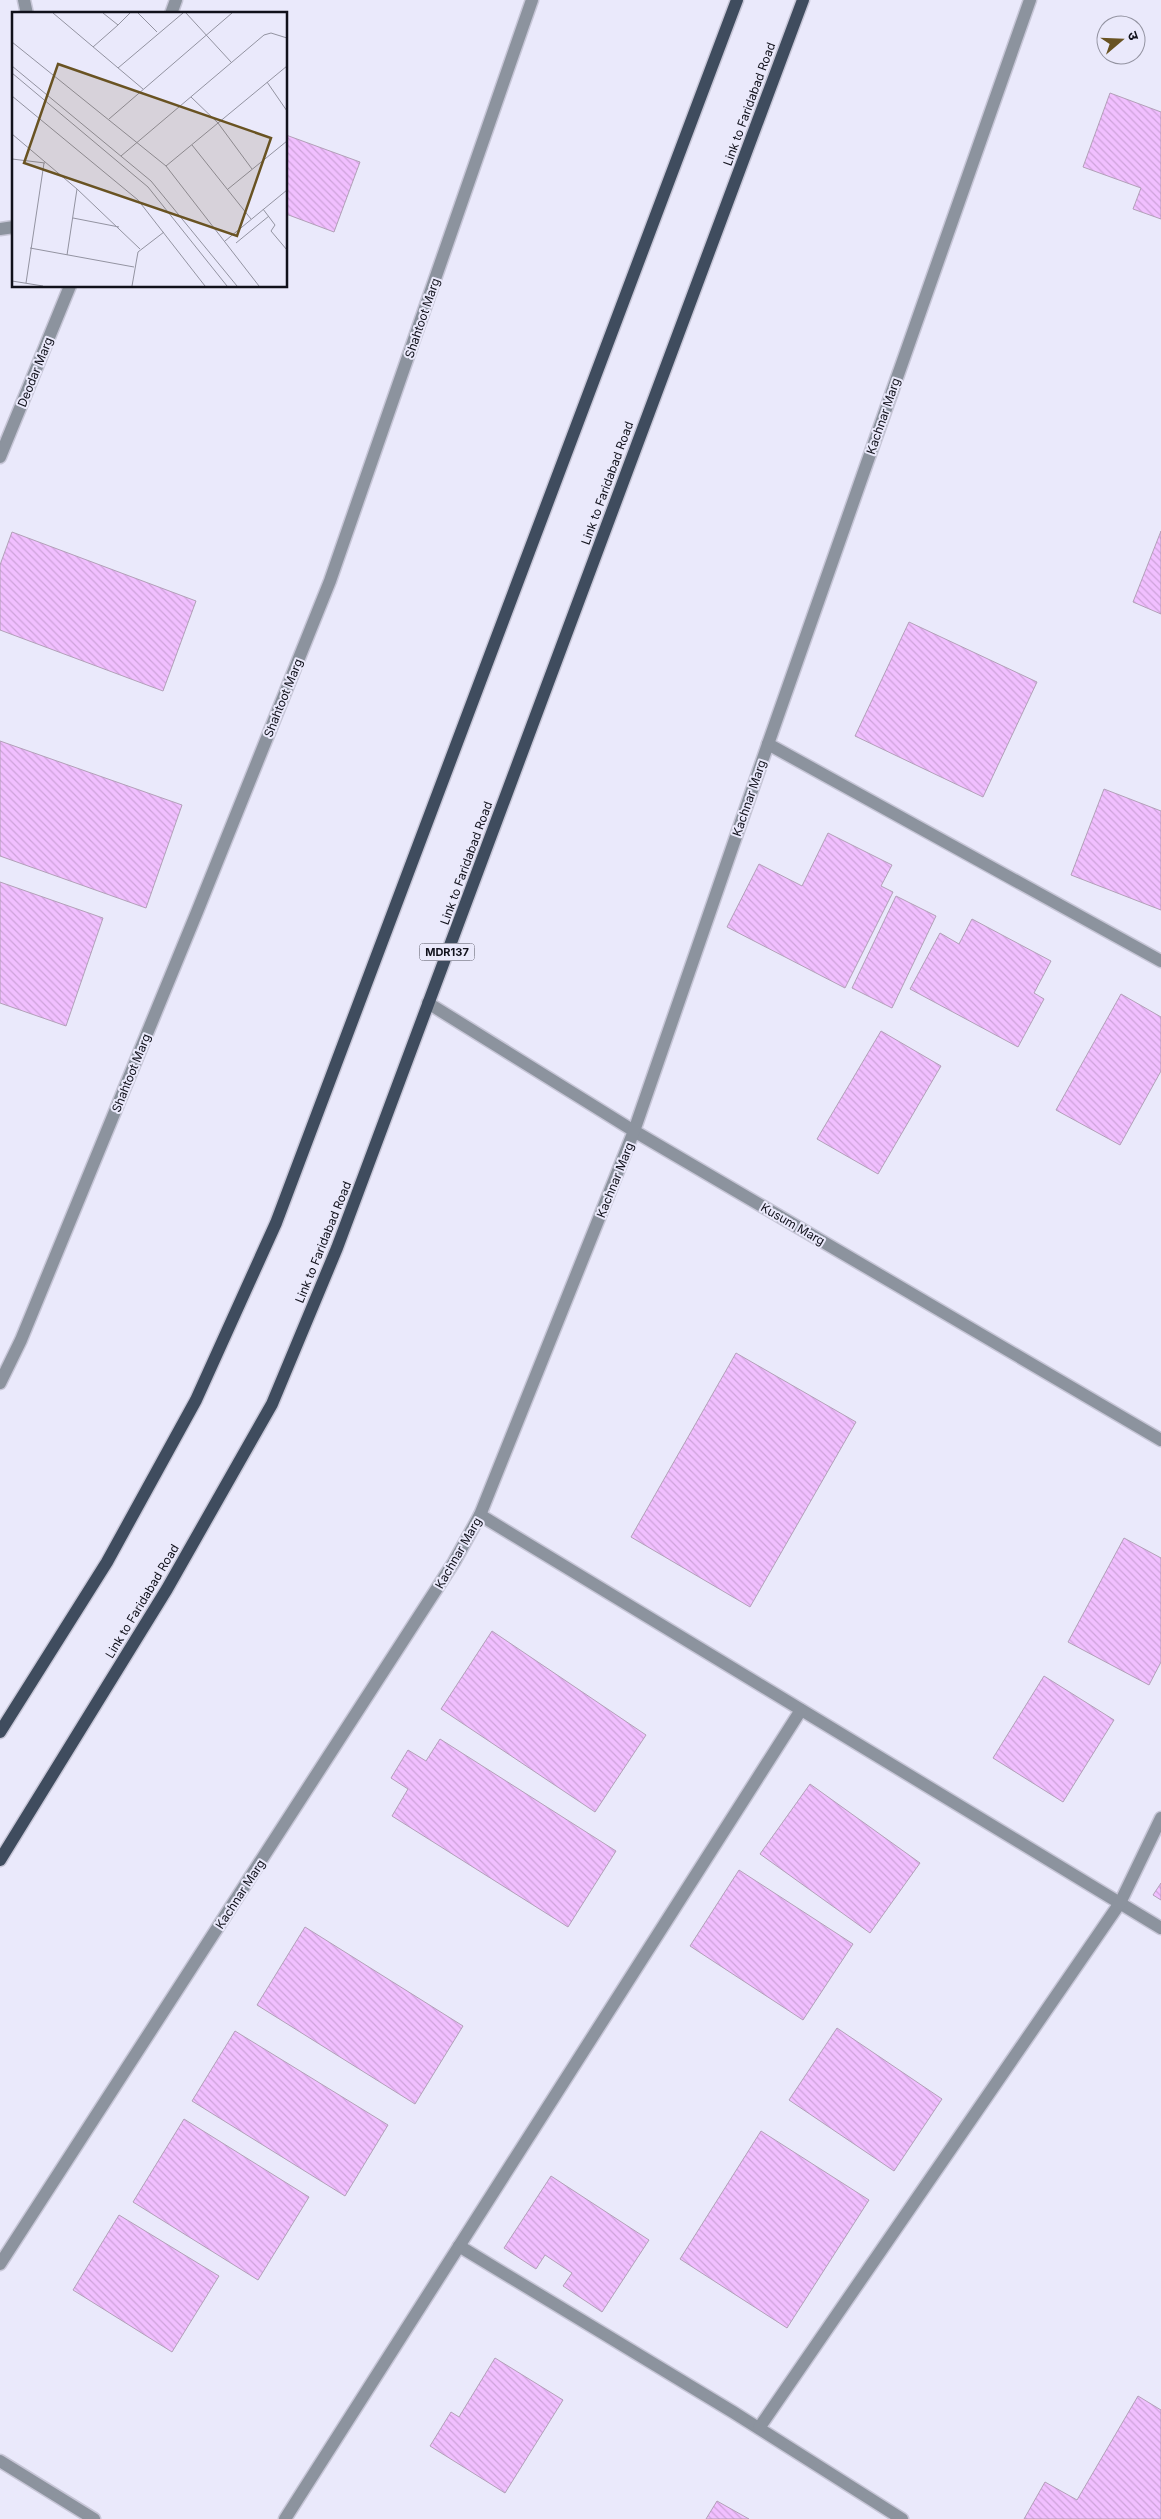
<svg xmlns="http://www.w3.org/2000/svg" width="1161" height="2519" viewBox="0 0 1161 2519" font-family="Inter,'Noto Sans Devanagari',sans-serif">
	<defs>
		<pattern id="building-back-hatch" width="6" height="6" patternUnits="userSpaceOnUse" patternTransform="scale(1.25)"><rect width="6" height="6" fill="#f1bfff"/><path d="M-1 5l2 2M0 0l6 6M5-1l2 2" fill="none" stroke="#cea3da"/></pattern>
	</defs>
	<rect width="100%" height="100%" fill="#eae9fb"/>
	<!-- building -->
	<g fill="url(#building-back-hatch)" stroke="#b2a0b8">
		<path d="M1110 93 1161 112V219L1133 209 1141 188 1083 167Z"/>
		<path d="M286 135 360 162 334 232 286 214Z"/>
		<path d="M1161 531V614L1133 602Z"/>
		<path d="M12 532 196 601 163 691 0 630V565Z"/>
		<path d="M909 622 1037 682 983 797 855 736Z"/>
		<path d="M0 741 182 805 146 908 0 856Z"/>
		<path d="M1104 789 1161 811V910L1071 875Z"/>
		<path d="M828 833 892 865 881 886 893 892 845 988 727 927 759 864 802 886Z"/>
		<path d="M0 882 103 918 66 1026 0 1003Z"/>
		<path d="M896 896 936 916 892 1008 852 988Z"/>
		<path d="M972 919 1051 961 1034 993 1044 999 1018 1047 910 989 940 933 959 944Z"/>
		<path d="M1121 994 1161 1017V1071L1120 1145 1056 1110Z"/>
		<path d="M881 1031 941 1066 878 1174 817 1139Z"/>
		<path d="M736 1353 856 1422 750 1607 631 1537Z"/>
		<path d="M1124 1538 1161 1558V1662L1149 1685 1068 1642Z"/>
		<path d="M492 1631 646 1735 595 1812 441 1709Z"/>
		<path d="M1044 1676 1114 1720 1063 1802 993 1758Z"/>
		<path d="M440 1739 616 1851 568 1927 392 1816 408 1789 391 1778 408 1750 426 1761Z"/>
		<path d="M810 1784 920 1863 870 1933 760 1854Z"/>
		<path d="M739 1870 853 1944 803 2020 690 1946Z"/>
		<path d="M1161 1883V1900L1153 1895Z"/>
		<path d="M305 1927 463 2026 415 2104 257 2005Z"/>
		<path d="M837 2028 942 2099 894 2171 789 2100Z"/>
		<path d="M235 2031 388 2125 345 2196 192 2101Z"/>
		<path d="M184 2119 309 2197 258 2280 133 2202Z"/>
		<path d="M761 2131 869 2200 787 2328 680 2259Z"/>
		<path d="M551 2176 649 2240 602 2312 563 2286 572 2273 545 2255 536 2269 504 2248Z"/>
		<path d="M119 2215 219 2276 172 2352 73 2290Z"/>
		<path d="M495 2358 563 2400 505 2493 430 2446 451 2412 459 2417Z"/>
		<path d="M1138 2396 1161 2410V2519H1024L1045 2482 1077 2500Z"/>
		<path d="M717 2501 749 2519H706Z"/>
	</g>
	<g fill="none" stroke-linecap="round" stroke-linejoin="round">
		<defs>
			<g id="minor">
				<path d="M24 0 27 14"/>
				<path d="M171 14 176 0"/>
				<path d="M0 229 14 227"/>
				<path d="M0 457 70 286"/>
				<path d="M768 744 1161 961"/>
				<path d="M428 1003 634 1131 1161 1440"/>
				<path d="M0 1383 21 1340 197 912 330 581 532 0"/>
				<path d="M480 1515 1161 1928"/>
				<path d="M459 2246 733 2412 902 2519"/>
				<path d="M0 2264 454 1562 480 1515 634 1131 768 744 1030 0"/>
				<path d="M759 2428 1120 1903 1161 1818"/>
				<path d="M0 2461 94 2519"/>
				<path d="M285 2519 801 1710"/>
			</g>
			<g id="primary">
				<path d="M0 1732 107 1562 196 1400 276 1223 737 0"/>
				<path d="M0 1860 167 1589 272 1404 337 1248 803 0"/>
			</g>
		</defs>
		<!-- minor casing -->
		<use href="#minor" stroke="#c7c6d7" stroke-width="15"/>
		<!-- primary casing -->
		<use href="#primary" stroke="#c7c6d7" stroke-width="15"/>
		<!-- minor -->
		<use href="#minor" stroke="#8c939e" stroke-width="12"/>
		<!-- primary -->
		<use href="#primary" stroke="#3f4c5e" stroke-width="12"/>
	</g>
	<g text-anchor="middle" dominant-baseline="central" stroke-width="4" stroke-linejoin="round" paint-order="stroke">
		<!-- shield labels -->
		<rect fill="#eae9fb" stroke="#52525e" stroke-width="1" x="419.5" y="943.5" width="55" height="17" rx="4"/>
		<g font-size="11" font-weight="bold" fill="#11111b">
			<text x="447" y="952">MDR137</text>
		</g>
		<!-- street labels -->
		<g font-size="12" fill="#11111b" stroke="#eae9fb">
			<text transform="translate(749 104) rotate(-70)">Link to Faridabad Road</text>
			<text transform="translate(422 318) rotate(-71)">Shahtoot Marg</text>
			<text transform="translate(35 372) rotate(-68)">Deodar Marg</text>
			<text transform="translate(883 416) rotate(-71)">Kachnar Marg</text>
			<text transform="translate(607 483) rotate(-70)">Link to Faridabad Road</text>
			<text transform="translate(283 698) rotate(-68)">Shahtoot Marg</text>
			<text transform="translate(749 798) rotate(-71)">Kachnar Marg</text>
			<text transform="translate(466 863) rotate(-70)">Link to Faridabad Road</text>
			<text transform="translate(131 1073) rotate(-68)">Shahtoot Marg</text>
			<text transform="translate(615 1180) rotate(-68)">Kachnar Marg</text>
			<text transform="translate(793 1224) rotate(30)">Kusum Marg</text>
			<text transform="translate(323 1242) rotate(-68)">Link to Faridabad Road</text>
			<text transform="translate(458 1553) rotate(-60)">Kachnar Marg</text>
			<text transform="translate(142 1601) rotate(-59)">Link to Faridabad Road</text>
			<text transform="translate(240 1894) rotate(-57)">Kachnar Marg</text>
		</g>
	</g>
	<!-- overview -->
	<g transform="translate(12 12)">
		<rect width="275" height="275" fill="#eae9fb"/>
		<path fill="none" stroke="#9393a1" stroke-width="1" d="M41 1 131 77M126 1 145 20M174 1 219 50M106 13 118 1M0 30 154 154 247 274M81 35 106 13 91 1M0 54 139 169 225 274M106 56 171 1M0 61 136 175 215 274M255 70 275 99M0 84 126 188 193 274M179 85 206 111 240 157M97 107 220 1M0 122 65 177 128 237M180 133 239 207M109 144 252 23 259 21 275 26M0 147 33 151M154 154 275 54M216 177 275 129M251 197 263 213 259 219 275 238M61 206 107 215M213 229 275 178M224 231 257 204M18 236 122 255M55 243 65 177M0 269 31 274M14 271 32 151M120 274 126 240 152 220"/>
		<path fill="#695322" fill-opacity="0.15" stroke="#695322" stroke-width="2.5" d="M46 52 259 126 225 224 12 151Z"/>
		<rect width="275" height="275" fill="none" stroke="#11111b" stroke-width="2.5"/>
	</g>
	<!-- north arrow -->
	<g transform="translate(1121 40) rotate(71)"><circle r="24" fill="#eae9fb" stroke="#9393a1"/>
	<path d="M0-4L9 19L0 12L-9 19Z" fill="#695322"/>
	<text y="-8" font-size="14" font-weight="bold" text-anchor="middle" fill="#11111b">उ</text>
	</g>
</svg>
